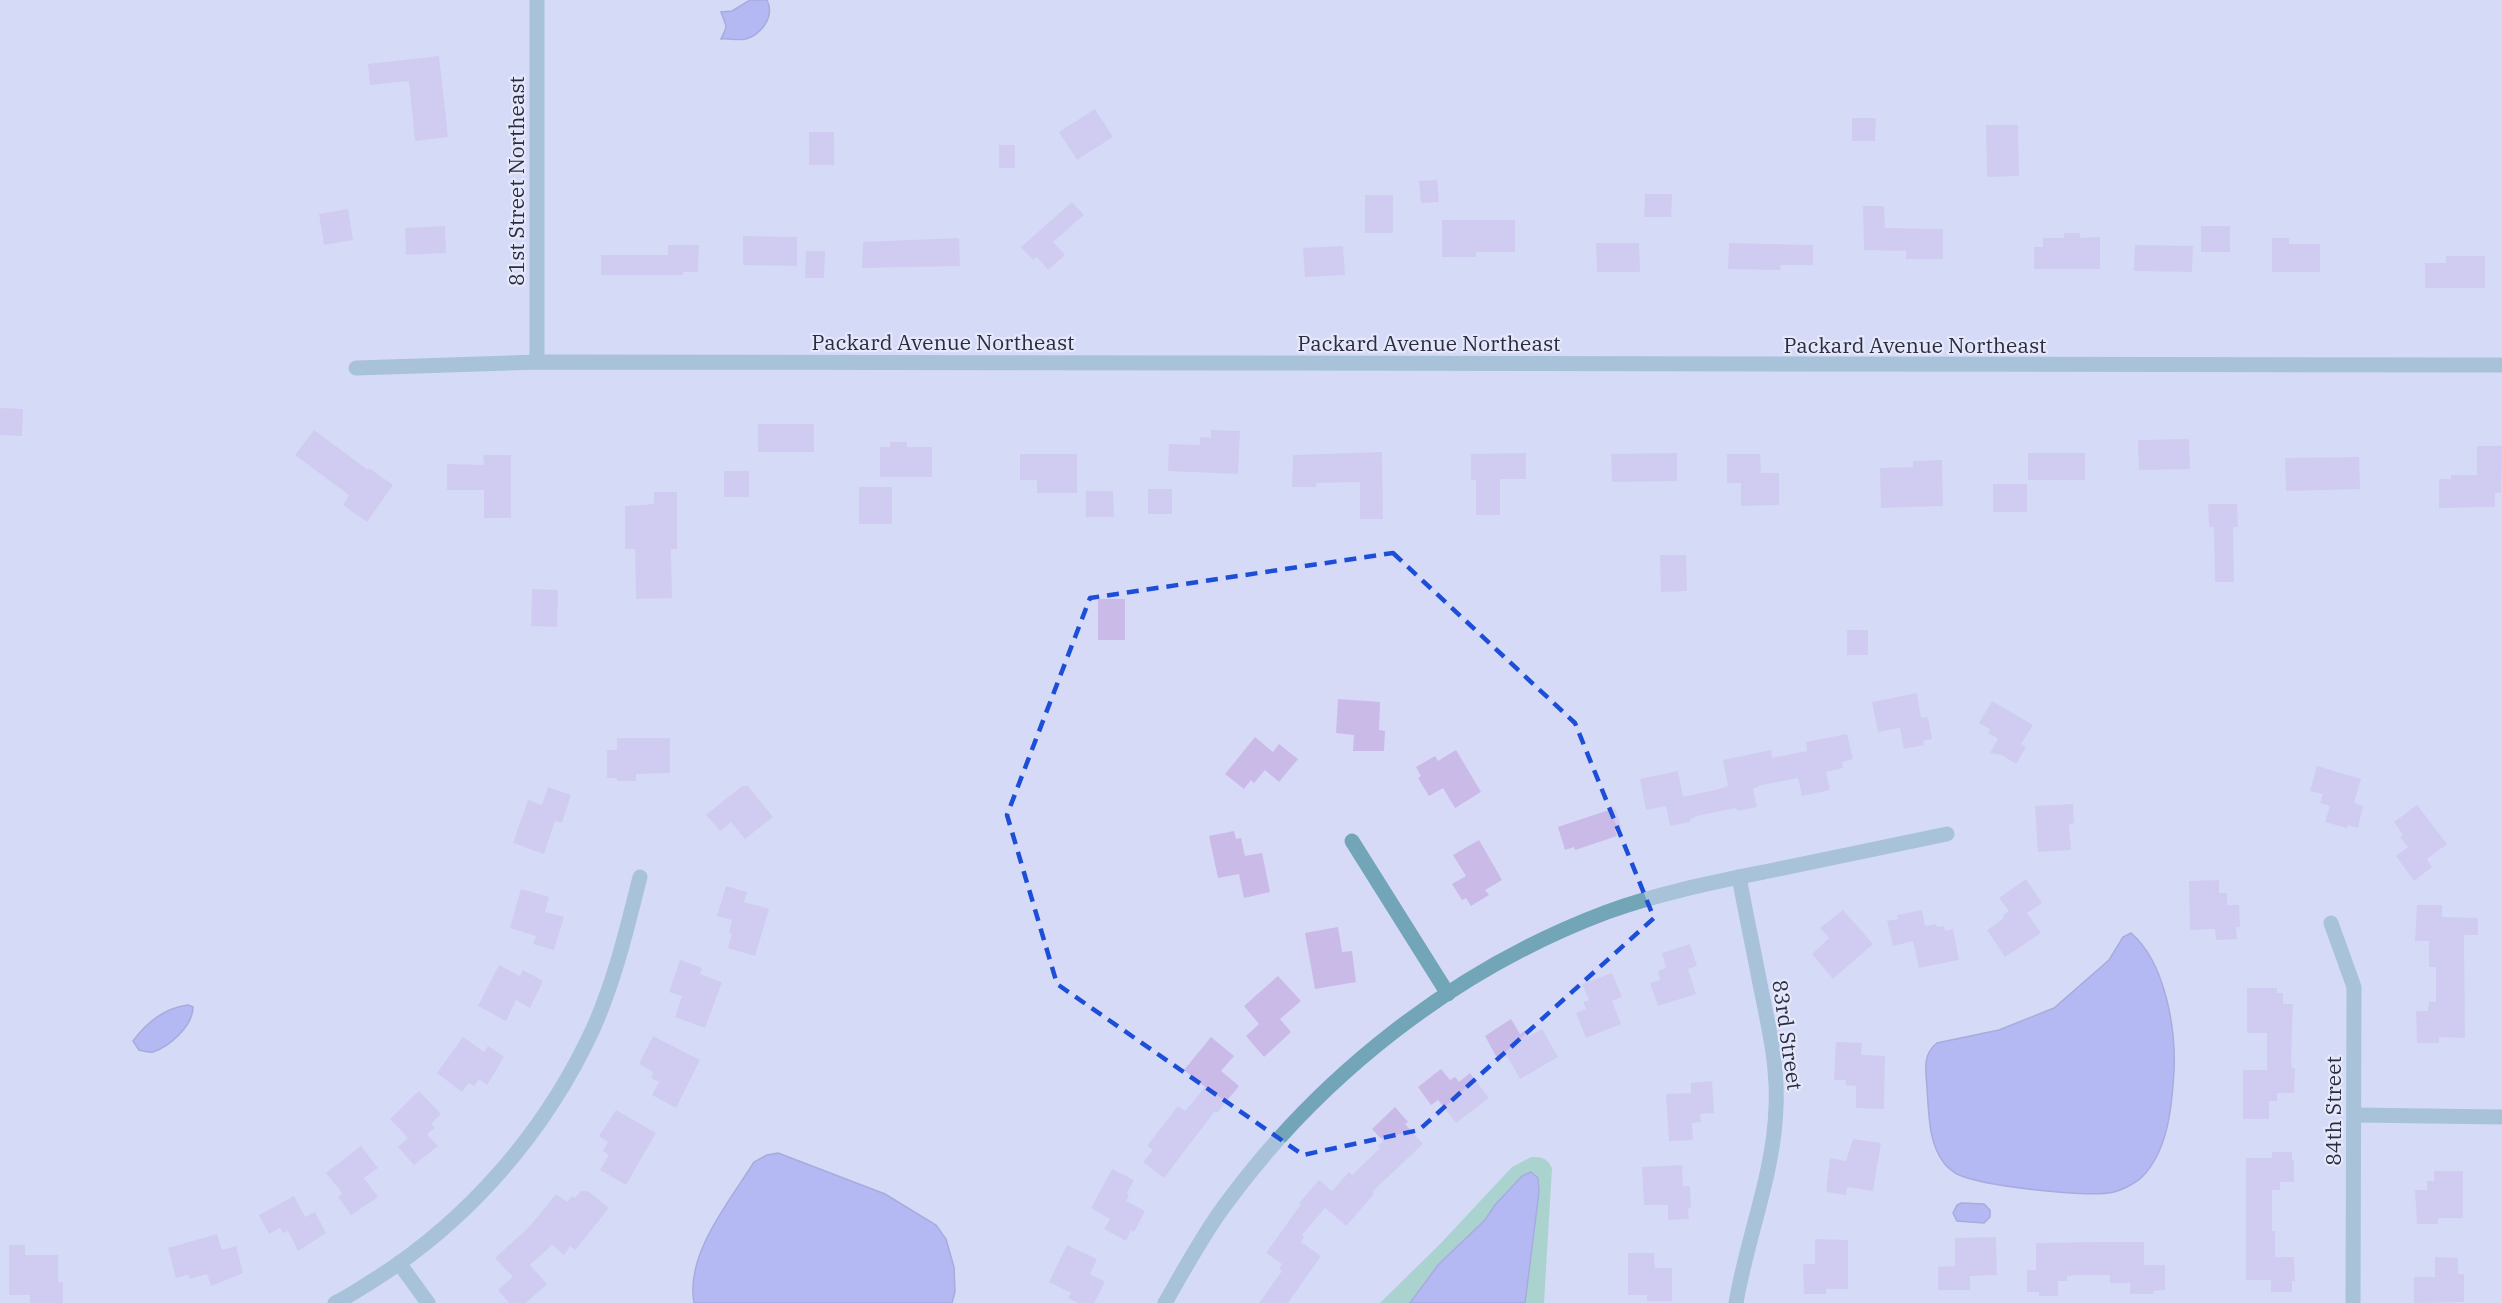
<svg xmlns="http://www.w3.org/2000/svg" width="2502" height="1303" viewBox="0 0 2502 1303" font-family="'IBM Plex Serif',serif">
	<rect width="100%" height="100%" fill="#d6daf7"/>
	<!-- green -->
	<path fill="#77caa0" d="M1531 1157C1542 1157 1547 1158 1552 1168L1544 1303H1525L1539 1192 1531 1172 1522 1176 1495 1205 1485 1220 1438 1265 1410 1303H1380L1441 1243 1512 1167Z"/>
	<!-- water -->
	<g fill="#8d91ee" stroke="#7073ba" stroke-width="1.5">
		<path d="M750 0H767C775 16 762 34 746 39 738 41 729 38 721 39 728 24 727 29 721 12L732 11Z"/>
		<path d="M2131 933C2165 962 2176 1028 2174 1071 2172 1106 2168 1151 2142 1177 2136 1183 2122 1190 2114 1192 2089 1198 1981 1186 1957 1174 1953 1172 1946 1166 1944 1163 1928 1142 1929 1113 1927 1088 1926 1071 1922 1054 1937 1043L1999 1030 2054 1008 2109 960 2123 937Z"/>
		<path d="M188 1005 193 1007C193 1026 170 1046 153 1052 149 1053 143 1051 139 1050L133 1041C147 1022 164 1008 188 1005Z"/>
		<path d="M778 1153 885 1194 936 1225 946 1239 954 1267 955 1292 952 1303H694C685 1254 730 1201 754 1162L767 1155Z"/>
		<path d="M1531 1172 1538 1178 1539 1192 1525 1303H1410L1438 1265 1485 1220 1495 1205 1522 1176Z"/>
		<path d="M1961 1203 1984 1204 1990 1210V1217L1984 1223 1957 1221 1953 1213 1957 1205Z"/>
	</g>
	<!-- building -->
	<g fill="#cabae8">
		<path d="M439 56 448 137 415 141 409 81 370 85 368 64Z"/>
		<path d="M1095 109 1113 137 1077 160 1059 132Z"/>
		<path d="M1852 118H1876L1875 141H1852Z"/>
		<path d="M1986 125H2018L2019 176 1987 177Z"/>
		<rect x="809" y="132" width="25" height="33"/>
		<rect x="999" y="145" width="16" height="23"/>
		<path d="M1437 180 1439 202 1421 203 1419 181Z"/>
		<path d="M1645 194H1672L1671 217H1644Z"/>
		<rect x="1365" y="195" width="28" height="38"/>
		<path d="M1072 202 1084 215 1053 242 1065 255 1048 270 1037 257 1033 260 1021 247Z"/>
		<path d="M1863 206H1884L1885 228 1943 229V259H1906V251L1864 250Z"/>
		<path d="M348 209 353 240 324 245 319 214Z"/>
		<path d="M1442 220H1515V252H1476V257H1442Z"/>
		<path d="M445 226 446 253 406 255 405 228Z"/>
		<rect x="2201" y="226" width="29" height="26"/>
		<path d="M2064 233H2080V238L2100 237V269H2034V247H2043V238H2064Z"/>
		<path d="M743 236 797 237V266L743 265Z"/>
		<path d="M959 238 960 266 862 268 863 242Z"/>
		<path d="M2272 238H2289V244H2320V272H2272Z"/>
		<path d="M1596 243H1639L1640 272H1597Z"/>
		<path d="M1729 243 1813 245V265H1781L1780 270 1728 269Z"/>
		<path d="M668 245H699L698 272H683V275H601V255H668Z"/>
		<path d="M2135 245 2193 246 2192 272 2134 271Z"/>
		<path d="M1343 246 1345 275 1305 277 1303 248Z"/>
		<path d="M806 251H825L824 278H805Z"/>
		<path d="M2446 256H2485V288H2425V263H2446Z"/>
		<path d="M0 408 23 409 22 436 0 435Z"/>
		<rect x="758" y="424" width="56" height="28"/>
		<path d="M314 430 368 470 369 468 393 485 367 522 343 505 349 495 295 455Z"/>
		<path d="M1211 430 1240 431 1238 474 1168 471 1169 444 1200 445V437L1211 438Z"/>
		<path d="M2189 439 2190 469 2139 470 2138 440Z"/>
		<path d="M890 442H907V447H932V477H880V447H890Z"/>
		<path d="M2477 446H2502L2501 493H2495V507L2439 508V479H2451V475H2477Z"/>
		<path d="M1382 452 1383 519H1360V482L1316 483V487H1292L1293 455Z"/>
		<path d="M1526 453V479H1500V515H1476V480H1471V454Z"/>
		<path d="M1677 453V481L1612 482 1611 454Z"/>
		<rect x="2028" y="453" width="57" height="27"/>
		<path d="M1020 454H1077V493H1037V480H1020Z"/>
		<path d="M1727 454H1760L1761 473H1779V505L1741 506V483H1727Z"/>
		<path d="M483 455H511V518H484V490H447V464L484 465Z"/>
		<path d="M2359 457 2360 489 2286 491 2285 458Z"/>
		<path d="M1942 460 1943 506 1881 508 1880 468 1913 467V461Z"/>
		<rect x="724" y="471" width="25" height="26"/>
		<rect x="1993" y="484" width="34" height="28"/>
		<rect x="859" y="487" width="33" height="37"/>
		<rect x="1148" y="489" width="24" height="25"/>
		<path d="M1086 491H1113L1114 517H1086Z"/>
		<path d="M654 492H677V549H671L672 598 636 599 635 549H625V506L654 504Z"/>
		<path d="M2208 504H2237L2238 527H2233L2234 582H2215L2214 527H2209Z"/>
		<path d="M1660 555H1686L1687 591 1661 592Z"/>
		<path d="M532 589 558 590 557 627 531 626Z"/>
		<rect x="1098" y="599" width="27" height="41"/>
		<rect x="1847" y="630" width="21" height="25"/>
		<path d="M1917 693 1921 718 1928 717 1932 739 1923 741 1924 745 1904 749 1900 728 1878 732 1872 702Z"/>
		<path d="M1338 699 1380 702 1379 730 1385 731 1384 751H1353L1354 735 1336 733Z"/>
		<path d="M1992 701 2033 725 2021 744 2026 747 2016 764 2002 755 1990 753 1998 739 1988 733 1990 729 1979 723Z"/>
		<path d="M1847 734 1853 759 1842 762 1843 768 1826 772 1830 790 1802 796 1798 778 1762 785 1753 789 1757 807 1737 811 1736 808 1701 815 1690 819V822L1670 826 1666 806 1646 810 1640 779 1678 771 1683 797 1719 789 1728 786 1723 760 1771 750 1772 758 1807 751 1806 742Z"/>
		<path d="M1255 737 1273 752 1279 744 1298 759 1279 782 1265 770 1254 783 1251 780 1244 789 1225 774Z"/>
		<path d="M617 738H670V773L636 774V781H617V778H607V750H617Z"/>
		<path d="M1456 750 1481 792 1455 808 1443 788 1429 796 1418 778 1421 776 1416 767 1435 756 1438 761Z"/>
		<path d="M2317 766 2361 779 2354 803 2363 806 2358 828 2348 825 2347 828 2325 822 2330 806 2320 803 2323 794 2310 791Z"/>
		<path d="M742 786H748L773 817 745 839 731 822 720 831 706 815Z"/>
		<path d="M548 787 571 795 562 823 555 821 544 854 513 843 528 800 542 805Z"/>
		<path d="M2073 804 2074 823 2069 824 2071 850 2038 852 2035 806Z"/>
		<path d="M2417 805 2447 844 2427 859 2432 867 2414 881 2396 856 2408 847 2400 837 2403 835 2394 822Z"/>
		<path d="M1615 808 1622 828 1615 830 1617 836 1575 850 1574 847 1565 850 1558 827Z"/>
		<path d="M1234 831 1236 839 1241 838 1245 856 1262 853 1270 892 1244 898 1239 874 1218 878 1209 836Z"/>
		<path d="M1479 840 1502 880 1485 890 1489 895 1471 906 1466 898 1462 900 1452 884 1466 876 1453 855Z"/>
		<path d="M2026 879 2042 903 2027 913 2041 933 2005 957 1987 930 2004 918 2003 915 2009 911 1999 898Z"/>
		<path d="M2219 880V893H2227V905H2239L2240 927H2236L2237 939 2216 940 2215 929 2190 930 2189 881Z"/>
		<path d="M726 886 747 892 744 902 769 909 755 956 728 948 732 934 729 933 732 920 717 916Z"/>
		<path d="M521 889 549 897 545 912 564 917 554 950 533 944 536 936 510 928Z"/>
		<path d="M2417 905H2442V917L2478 918V935H2464L2465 1038 2439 1037V1043H2417L2416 1011H2428L2429 1002H2436V967H2429V941H2415Z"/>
		<path d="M1843 910 1873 944 1833 979 1812 954 1829 938 1820 928Z"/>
		<path d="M1922 910 1925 926 1936 924 1937 927 1944 926 1945 931 1953 929 1959 960 1919 968 1913 941 1893 946 1887 921 1898 919 1897 915Z"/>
		<path d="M1338 927 1342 952 1352 951 1356 982 1315 989 1305 933Z"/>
		<path d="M1690 944 1697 966 1688 969 1696 994 1658 1006 1650 983 1660 980 1658 971 1666 968 1662 953Z"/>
		<path d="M680 960 702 968 700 974 722 982 705 1028 675 1017 682 996 669 992Z"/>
		<path d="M499 965 520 976 523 970 543 981 530 1008 516 1000 506 1021 478 1006Z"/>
		<path d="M1612 973 1622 997 1612 1001 1621 1024 1586 1038 1576 1013 1586 1009 1583 1002 1589 1000 1582 984Z"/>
		<path d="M1278 976 1301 1001 1280 1019 1291 1032 1264 1057 1246 1036 1259 1024 1244 1006Z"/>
		<path d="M2247 988H2277V993H2283V1004H2293L2291 1059 2292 1068H2295L2294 1093H2277V1101H2269V1119H2243V1070H2267V1033H2247Z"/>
		<path d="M1511 1019 1520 1034 1526 1030 1529 1036 1542 1029 1558 1057 1520 1079 1507 1056 1498 1060 1485 1036Z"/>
		<path d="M653 1036 700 1060 676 1108 652 1095 659 1082 651 1078 653 1072 639 1064Z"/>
		<path d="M463 1037 484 1052 488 1046 504 1057 487 1085 479 1079 474 1086 469 1083 462 1092 437 1073Z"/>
		<path d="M1211 1037 1234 1056 1221 1071 1239 1086 1217 1113 1215 1111 1164 1178 1143 1162 1153 1150 1147 1146 1178 1106 1185 1111 1205 1087 1184 1070Z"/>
		<path d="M1836 1042 1862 1043 1861 1055 1885 1056 1884 1109 1856 1108V1086L1846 1085V1080H1834Z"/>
		<path d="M1441 1069 1450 1080 1455 1077 1459 1082 1470 1073 1489 1098 1456 1123 1438 1100 1431 1105 1418 1087Z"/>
		<path d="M1712 1081 1714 1113 1700 1114 1701 1122 1692 1123 1693 1140 1669 1141 1666 1094 1691 1093V1083Z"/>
		<path d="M419 1091 441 1114 431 1124 435 1128 427 1134 438 1146 414 1165 398 1147 408 1138 390 1119Z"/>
		<path d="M1395 1107 1408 1122 1405 1124 1423 1144 1372 1192 1374 1194 1346 1226 1325 1208 1302 1235 1304 1237 1301 1242 1321 1256 1288 1303H1259L1282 1271 1279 1268 1282 1264 1266 1253 1301 1204 1299 1203 1319 1180 1332 1191 1349 1172 1352 1175 1380 1148 1378 1146 1383 1141 1372 1129Z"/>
		<path d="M616 1110 656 1133 626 1185 600 1170 609 1155 603 1151 608 1142 599 1136Z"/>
		<path d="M1853 1139 1881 1143 1873 1191 1847 1187 1846 1195 1826 1192 1830 1158 1846 1161Z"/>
		<path d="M361 1146 378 1168 364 1178 378 1197 351 1215 338 1197 342 1193 326 1173Z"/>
		<path d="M2272 1152H2292V1160H2294V1182H2280V1190H2272V1231H2275V1257H2294L2295 1281H2292V1292H2271V1280H2246V1158H2272Z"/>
		<path d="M1682 1165 1683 1186H1690L1691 1208H1688L1689 1219 1668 1220V1205H1644L1642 1167Z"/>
		<path d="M1112 1169 1134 1180 1127 1193 1129 1195 1126 1201 1145 1211 1134 1232 1131 1230 1126 1241 1104 1229 1110 1219 1091 1208Z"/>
		<path d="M2434 1171H2463V1218H2438V1224H2417L2415 1190H2427V1181H2434Z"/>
		<path d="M581 1191H588L609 1208 575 1250 570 1246 564 1255 552 1245 530 1265 547 1284 526 1303H509L498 1290 513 1277 495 1258 529 1227 556 1194 567 1202 572 1196 575 1198Z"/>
		<path d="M294 1196 305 1217 315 1212 326 1233 298 1251 288 1231 283 1233 280 1228 269 1234 259 1215Z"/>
		<path d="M217 1234 222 1250 236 1246 243 1273 211 1286 207 1274 190 1279 188 1275 176 1278 168 1248Z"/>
		<path d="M1996 1237 1997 1275 1970 1276V1290H1938V1267L1955 1266V1238Z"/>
		<path d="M1815 1239 1848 1240V1289H1826V1294H1804L1803 1264H1815Z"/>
		<path d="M2100 1242H2144V1265H2165V1290L2153 1291 2154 1294H2130V1283H2110V1275H2079L2067 1276V1281H2058V1296H2039V1292H2027V1270H2036V1243Z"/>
		<path d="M9 1245H25V1255H58V1282H63V1303H30V1295H9Z"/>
		<path d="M1067 1245 1097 1259 1090 1274 1105 1282 1094 1303H1078L1068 1298 1071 1293 1049 1282Z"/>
		<path d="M1628 1253H1654L1655 1268H1672V1301H1647V1295H1628Z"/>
		<path d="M2435 1257 2458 1258V1274H2464V1302L2414 1303V1277H2435Z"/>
	</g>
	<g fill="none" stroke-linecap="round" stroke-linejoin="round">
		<!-- minor -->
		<g stroke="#71a5b7" stroke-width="15">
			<path d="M537 0V362"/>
			<path d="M356 368 537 362 2502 365"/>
			<path d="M1352 841 1448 994"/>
			<path d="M2331 923 2354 987 2353 1303"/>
			<path d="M2355 1115 2502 1117"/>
			<path d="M399 1263 428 1303"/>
			<path d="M335 1303C348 1297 361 1288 374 1280 469 1220 546 1131 593 1029 615 980 627 928 640 877"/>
			<path d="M1165 1303C1184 1270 1202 1236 1225 1205 1320 1075 1455 969 1607 912 1659 893 1715 882 1769 871 1828 859 1887 846 1947 834"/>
			<path d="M1736 1303C1747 1237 1774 1174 1776 1107 1778 1067 1769 1028 1761 989 1754 952 1746 915 1739 877"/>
		</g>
	</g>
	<!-- marked area -->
	<path d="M0 0H2502V1303H0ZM1393 553 1575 723 1654 918 1419 1130 1303 1155 1057 984 1007 815 1090 598Z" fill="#d6daf7" fill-opacity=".55" fill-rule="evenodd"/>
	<path fill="none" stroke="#1d4ed8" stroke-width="4.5" stroke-dasharray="12 8" stroke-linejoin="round" d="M1393 553 1575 723 1654 918 1419 1130 1303 1155 1057 984 1007 815 1090 598Z"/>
	<g text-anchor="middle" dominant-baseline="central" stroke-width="4.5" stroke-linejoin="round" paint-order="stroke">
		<!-- street labels -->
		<g font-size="21" fill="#2b2d3f" stroke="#e5e8fb">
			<text transform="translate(516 181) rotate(-90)">81st Street Northeast</text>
			<text x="943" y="342">Packard Avenue Northeast</text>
			<text x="1429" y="343">Packard Avenue Northeast</text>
			<text x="1915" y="345">Packard Avenue Northeast</text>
			<text transform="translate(1788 1035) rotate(82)">83rd Street</text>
			<text transform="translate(2333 1111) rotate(-90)">84th Street</text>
		</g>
	</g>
</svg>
